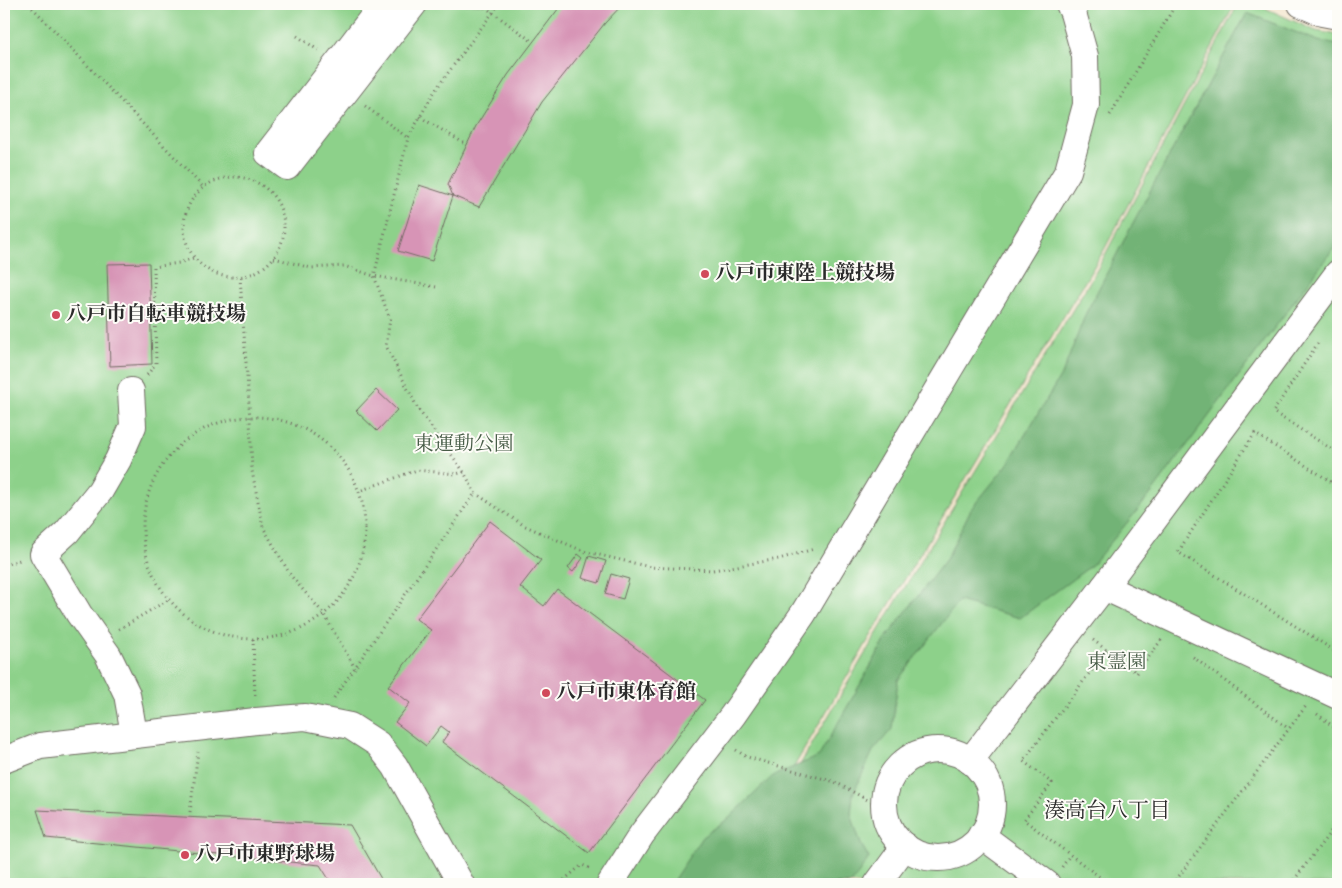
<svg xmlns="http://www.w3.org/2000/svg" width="1342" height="888" viewBox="0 0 1342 888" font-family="'Old Standard TT','Noto Serif JP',serif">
	<rect width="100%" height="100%" fill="#fdfcf7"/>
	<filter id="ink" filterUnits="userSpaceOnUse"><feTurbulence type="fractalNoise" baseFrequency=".02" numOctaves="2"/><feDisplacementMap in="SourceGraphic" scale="10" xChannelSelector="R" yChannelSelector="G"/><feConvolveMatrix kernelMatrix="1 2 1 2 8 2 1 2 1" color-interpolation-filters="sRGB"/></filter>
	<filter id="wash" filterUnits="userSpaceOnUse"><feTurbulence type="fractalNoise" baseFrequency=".0096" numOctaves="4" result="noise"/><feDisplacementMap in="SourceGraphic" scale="20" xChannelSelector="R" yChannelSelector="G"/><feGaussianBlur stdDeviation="1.12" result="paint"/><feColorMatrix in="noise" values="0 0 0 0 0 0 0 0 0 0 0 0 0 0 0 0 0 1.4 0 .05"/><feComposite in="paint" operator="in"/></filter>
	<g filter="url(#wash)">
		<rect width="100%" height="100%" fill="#f3e4cb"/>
		<!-- green -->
		<g fill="#8dd18a" stroke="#5c7e5a">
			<path d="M4 4H1235L1104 250 882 617 725 884H4Z"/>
			<path d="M1238 4H1256L1316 31 1338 35V884H730L876 635 1098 268Z"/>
		</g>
		<!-- forest -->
		<path fill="#72b376" stroke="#4e6f50" d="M1247 13 1318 41 1338 45V242L1334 248 1150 495 1092 565 1020 618 959 601 898 680 892 729 873 751 853 794 851 814 861 844 869 858 851 884H671L702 837 728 819 773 776 819 756 889 634 947 558 971 509 1007 465 1063 372 1086 313 1144 202Z"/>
		<g id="blocks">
			<!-- building -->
			<g fill="#d794b6">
				<path d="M562 4H623L605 23 542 102 479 207 453 196 448 184 476 126 508 75Z"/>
				<path d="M419 185 453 196 432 261 398 251Z"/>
				<path d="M149 263 152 364 110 366 107 264Z"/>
				<path d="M376 390 397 410 377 431 356 411Z"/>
				<path d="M490 521 541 560 520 587 544 606 557 589 705 700 589 853 442 742 449 732 441 726 426 746 395 722 410 703 388 686 431 630 416 619Z"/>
				<path d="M578 554 583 558 573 572 568 568Z"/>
				<path d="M589 556 606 561 599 583 582 578Z"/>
				<path d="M611 574 629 579 623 599 605 594Z"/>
				<path d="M37 810 350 825 384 884H332L320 865 46 838Z"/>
			</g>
		</g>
	</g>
	<g filter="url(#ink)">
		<use href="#blocks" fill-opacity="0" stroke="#716c63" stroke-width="1"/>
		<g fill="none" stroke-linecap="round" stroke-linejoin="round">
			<defs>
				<g id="minor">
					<path d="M383 4 268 153 287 167 414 4"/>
					<path d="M1301 4 1322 13 1338 16"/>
					<path d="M131 391 133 426 118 460 100 491 67 532 43 554 79 614 108 655 127 694 134 734"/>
					<path d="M1104 587 1338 696"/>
					<circle cx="938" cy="804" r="54"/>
					<path d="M4 760 40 746 256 721 305 717 350 726 378 744 395 766 461 884"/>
					<path d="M970 761 1104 587 1338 273"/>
					<path d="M981 835 1047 884"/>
					<path d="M610 884 642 834 733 715 803 614 1068 171 1086 105 1085 56 1073 13 1069 4"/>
					<path d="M877 884 905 846"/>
				</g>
			</defs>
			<!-- minor casing -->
			<use href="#minor" stroke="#716c63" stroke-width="28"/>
			<!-- path -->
			<g stroke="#716c63" stroke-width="3" stroke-dasharray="1 4" stroke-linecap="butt">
				<path d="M29 4 203 187"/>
				<path d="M481 4 533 42"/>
				<path d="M499 4 436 89 408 138 374 276 390 319 386 346 418 409 464 472 475 493 523 525 583 551 650 567 713 570 779 559 814 549"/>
				<path d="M297 36 318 50"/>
				<path d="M365 106 408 138"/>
				<path d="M1110 115 1176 4"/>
				<path d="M420 117 467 145"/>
				<circle cx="234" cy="227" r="50"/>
				<path d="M274 258 311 268 344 266 374 276 436 287"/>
				<path d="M240 277 250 419 252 471 263 527 291 576 323 613 355 668"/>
				<path d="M1318 343 1273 412 1338 453"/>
				<path d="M147 375 156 363 154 267 179 263 194 258"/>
				<circle cx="254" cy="528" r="111"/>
				<path d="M1254 433 1338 486"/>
				<path d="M1255 433 1178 552 1338 653"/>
				<path d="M362 490 417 470 456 474 464 472"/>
				<path d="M4 565 20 560"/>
				<path d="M119 629 168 600"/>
				<path d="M253 639 255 698"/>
				<path d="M1093 640 1137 673 1162 639"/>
				<path d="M1107 650 1023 761 1052 783 1024 820 1109 884"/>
				<path d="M1193 657 1289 729"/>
				<path d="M334 698 475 493"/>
				<path d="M1317 714 1338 730"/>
				<path d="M736 750 747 757 835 782 884 809"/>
				<path d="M190 812 198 752"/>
				<path d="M1062 867 1070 855"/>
				<path d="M564 880 582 865 592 869"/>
				<path d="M961 884 962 882 965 884"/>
				<path d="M1173 884 1306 706"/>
				<path d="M1291 884 1338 822"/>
			</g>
			<!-- minor -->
			<use href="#minor" stroke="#fff" stroke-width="26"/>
		</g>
	</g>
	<!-- markers -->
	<g fill="#d1495b" stroke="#fdfcf7" stroke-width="2">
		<circle cx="705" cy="274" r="5"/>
		<circle cx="56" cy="315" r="5"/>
		<circle cx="546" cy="693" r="5"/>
		<circle cx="185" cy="855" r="5"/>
	</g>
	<g text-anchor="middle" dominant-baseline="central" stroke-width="4" stroke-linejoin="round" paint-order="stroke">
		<!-- poi labels -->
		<g font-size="20" font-weight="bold" fill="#2b2b2b" stroke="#fdfcf7" text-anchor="start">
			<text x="715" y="274">八戸市東陸上競技場</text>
			<text x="66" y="315">八戸市自転車競技場</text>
			<text x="556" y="693">八戸市東体育館</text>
			<text x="195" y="855">八戸市東野球場</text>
		</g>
		<!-- park labels -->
		<g font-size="20" fill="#485d48" stroke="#fdfcf7">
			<text x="464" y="445">東運動公園</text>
			<text x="1117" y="663">東霊園</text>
		</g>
		<!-- neighbourhood labels -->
		<g font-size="21" fill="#2b2b2b" stroke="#fdfcf7">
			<text x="1107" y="811">湊高台八丁目</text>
		</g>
	</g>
	<!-- margin -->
	<rect width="1342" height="888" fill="none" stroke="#fdfcf7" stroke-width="20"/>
</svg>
